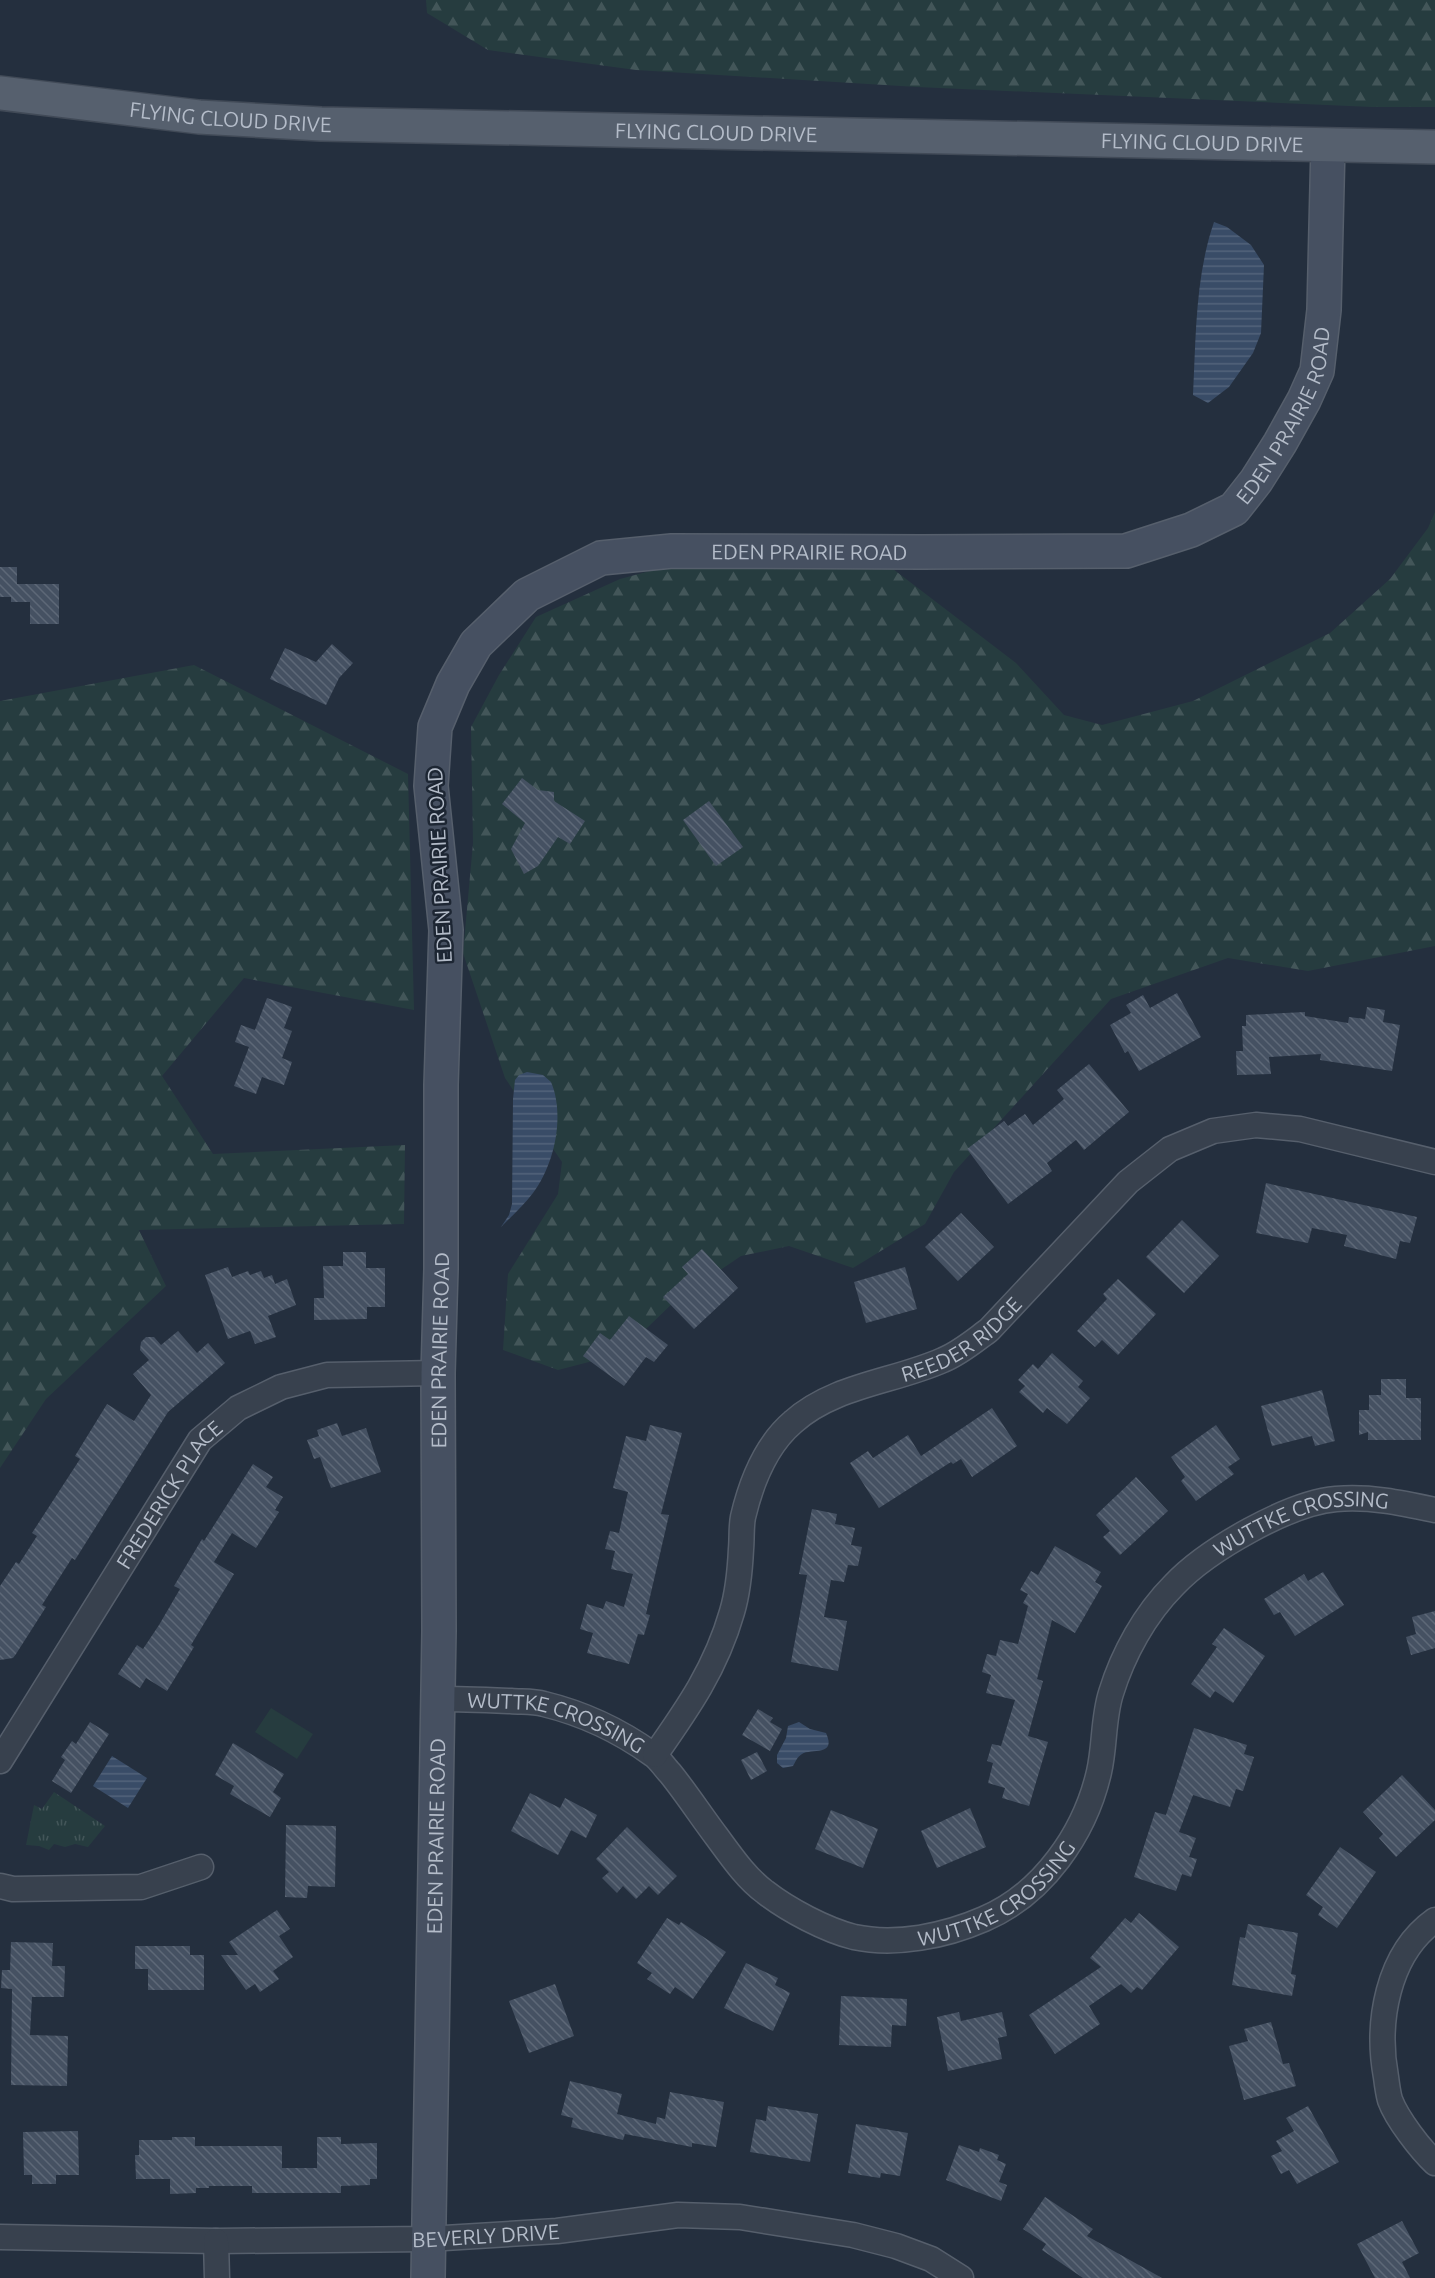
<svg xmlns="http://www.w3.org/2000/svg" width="1435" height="2278" viewBox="0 0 1435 2278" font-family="Ubuntu,sans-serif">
	<defs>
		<pattern id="forest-firs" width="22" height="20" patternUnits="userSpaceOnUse" patternTransform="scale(1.5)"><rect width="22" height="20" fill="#263c3f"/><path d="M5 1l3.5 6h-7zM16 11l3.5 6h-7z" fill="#435659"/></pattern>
		<pattern id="park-tufts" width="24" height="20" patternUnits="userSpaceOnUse" patternTransform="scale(1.5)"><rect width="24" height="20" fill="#263c3f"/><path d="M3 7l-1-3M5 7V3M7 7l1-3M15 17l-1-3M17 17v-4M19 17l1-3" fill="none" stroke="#435659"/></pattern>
		<pattern id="water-rules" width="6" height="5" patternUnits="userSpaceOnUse" patternTransform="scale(1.5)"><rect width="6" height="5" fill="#394c67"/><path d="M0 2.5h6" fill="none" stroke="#53647b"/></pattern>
		<pattern id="building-back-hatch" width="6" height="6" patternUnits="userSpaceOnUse" patternTransform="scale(1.5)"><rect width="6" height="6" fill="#455162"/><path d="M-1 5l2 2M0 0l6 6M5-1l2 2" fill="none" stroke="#5d6877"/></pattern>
	</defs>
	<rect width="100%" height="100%" fill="#242f3e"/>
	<!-- forest -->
	<g fill="url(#forest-firs)">
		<path d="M426 0H1435V107H1372L917 87 636 70 488 50 427 13Z"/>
		<path d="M1435 512V946L1308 971 1228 958 1111 999 954 1172 925 1224 853 1268 789 1246 741 1256 676 1300 620 1354 558 1370 503 1350 508 1274 558 1194 562 1162 505 1078 463 953 473 843 471 727 499 675 536 617 620 579 717 553 809 566 893 569 1016 663 1064 715 1102 725 1193 701 1330 633 1390 579 1428 528Z"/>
		<path d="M194 665 408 774 414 1010 244 978 162 1076 213 1154 405 1145 404 1224 139 1230 166 1286 46 1399 0 1468V701Z"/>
	</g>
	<!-- park -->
	<path fill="url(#park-tufts)" d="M54 1792 105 1826 88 1847 75 1844 65 1847 54 1844 49 1850 39 1846 26 1845 34 1805 42 1809Z"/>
	<!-- pitch -->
	<path fill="#263c3f" d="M271 1708 313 1734 297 1759 255 1732Z"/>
	<!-- water -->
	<g fill="url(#water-rules)">
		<path d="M1214 222 1227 227 1251 245 1264 265 1261 333 1253 353 1229 387 1208 403 1193 395C1196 338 1195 277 1214 222Z"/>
		<path d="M527 1072 543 1075 551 1082C565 1115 555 1164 533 1193 524 1205 512 1216 501 1227L509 1215 512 1204 513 1099 515 1080 519 1075Z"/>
		<path d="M799 1722 810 1729 826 1733C837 1757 811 1748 802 1754 797 1757 796 1761 793 1766L783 1768 777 1763V1755L786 1738 788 1726Z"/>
		<path d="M112 1756 147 1778 128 1808 93 1786Z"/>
	</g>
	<!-- building -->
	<g fill="url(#building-back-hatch)">
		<path d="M0 567H17V584H59V624H30V602H11V597H0Z"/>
		<path d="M332 644 353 663 339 678 326 705 270 679 285 648 316 662Z"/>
		<path d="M522 778 538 790 554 792V801L585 821 570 844 558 837 538 866 524 874 511 849 525 823 502 804Z"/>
		<path d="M709 801 743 847 716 866 683 820Z"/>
		<path d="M1177 993 1201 1037 1139 1071 1128 1051 1125 1053 1110 1025 1131 1013 1126 1005 1143 995 1150 1008Z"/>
		<path d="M267 998 292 1007 284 1028 292 1031 282 1058 292 1062 284 1085 262 1077 256 1094 234 1086 249 1047 235 1042 241 1025 255 1030Z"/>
		<path d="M1367 1007 1385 1010 1383 1022 1400 1025 1392 1071 1320 1060 1321 1054 1269 1057 1271 1074 1237 1075 1236 1051H1243L1242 1026H1246V1015L1305 1012V1016L1348 1023 1349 1017 1365 1019Z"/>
		<path d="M1089 1064 1129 1112 1084 1150 1076 1140 1047 1163 1052 1171 1008 1204 967 1149 1004 1121 1008 1126 1025 1114 1033 1125 1064 1099 1057 1090Z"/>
		<path d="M1266 1183 1417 1217 1410 1243 1400 1241 1396 1259 1344 1246 1347 1235 1312 1228 1308 1243 1256 1233Z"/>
		<path d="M961 1213 994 1247 958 1281 925 1247Z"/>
		<path d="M1182 1220 1219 1256 1184 1293 1146 1257Z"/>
		<path d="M702 1249 738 1288 694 1329 663 1297 688 1274 682 1267Z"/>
		<path d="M343 1252H366V1268H385V1307H367V1319L314 1320V1298H324L323 1266H343Z"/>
		<path d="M228 1267 232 1277 248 1271 250 1275 261 1271 264 1278 272 1275 275 1284 287 1279 296 1305 268 1316 276 1337 255 1344 250 1331 228 1339 205 1275Z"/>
		<path d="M905 1267 917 1309 866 1323 854 1282Z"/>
		<path d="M1118 1279 1156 1314 1118 1355 1102 1340 1095 1347 1077 1331 1107 1299 1103 1294Z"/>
		<path d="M629 1316 668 1345 654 1362 646 1357 624 1386 583 1356 600 1333 610 1340Z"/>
		<path d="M178 1331 197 1353 208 1343 225 1363 168 1412 75 1560 72 1558 42 1605 46 1607 16 1654 13 1658 0 1660V1586L16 1562 19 1564 37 1536 32 1533 80 1459 75 1456 107 1404 134 1421 151 1395 133 1374 149 1360 140 1350 141 1342 146 1337H154L161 1345Z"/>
		<path d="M1052 1353 1083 1381 1078 1387 1090 1398 1067 1424 1047 1408 1043 1413 1019 1392 1025 1386 1018 1380 1033 1364 1038 1369Z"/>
		<path d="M1381 1379H1406V1398H1421V1440H1368V1432L1359 1435V1410H1369V1395H1381Z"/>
		<path d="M1322 1390 1335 1441 1315 1446 1312 1436 1272 1446 1261 1406Z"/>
		<path d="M992 1408 1017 1446 972 1477 961 1459 953 1464 951 1462 879 1508 850 1463 868 1451 873 1458 908 1435 921 1456Z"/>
		<path d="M337 1423 342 1436 366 1428 381 1472 331 1488 320 1457 314 1459 307 1440 319 1436 317 1430Z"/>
		<path d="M650 1425 682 1433 661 1514 669 1515 646 1614 650 1615 644 1635 638 1634 629 1664 587 1653 593 1633 580 1629 587 1604 603 1609 606 1601 624 1607 633 1574 611 1569 615 1551 605 1549 610 1531 619 1533 628 1492 613 1488 626 1436 646 1441Z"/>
		<path d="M1216 1425 1240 1459 1228 1467 1234 1474 1196 1501 1181 1481 1185 1477 1171 1457Z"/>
		<path d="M253 1464 273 1477 266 1487 283 1497 275 1510 279 1512 256 1548 232 1533 214 1562 234 1574 191 1645 194 1647 167 1691 146 1678 140 1688 118 1674 137 1645 143 1649 159 1625 180 1589 174 1586 202 1539 204 1541Z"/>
		<path d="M1136 1477 1168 1511 1120 1555 1103 1537 1110 1531 1096 1515Z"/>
		<path d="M812 1509 837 1514 835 1524 855 1528 851 1545 862 1547 858 1566 848 1565 844 1582 831 1580 824 1617 847 1621 838 1671 791 1662 807 1575 799 1574Z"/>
		<path d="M1055 1546 1101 1572 1095 1582 1102 1586 1075 1633 1052 1620 1037 1679 1043 1681 1028 1736 1048 1742 1029 1806 1002 1798 1005 1788 988 1783 993 1763 987 1761 992 1744 1001 1746 1015 1700 986 1693 991 1675 982 1672 987 1654 996 1656 1000 1640 1018 1644 1028 1606 1023 1603 1028 1594 1020 1590 1031 1571 1038 1575Z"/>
		<path d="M1323 1572 1344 1605 1295 1636 1280 1612 1274 1615 1264 1599 1304 1574 1308 1581Z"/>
		<path d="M1435 1611V1648L1411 1655 1406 1637 1416 1634 1412 1617Z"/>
		<path d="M1224 1628 1265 1656 1233 1703 1215 1691 1210 1698 1191 1684 1217 1647 1212 1644Z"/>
		<path d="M758 1709 773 1718 770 1722 782 1729 770 1751 742 1735Z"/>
		<path d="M90 1722 109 1734 71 1793 52 1781 65 1760 61 1757 72 1741 76 1744Z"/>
		<path d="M1194 1728 1247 1745 1244 1754 1254 1757 1243 1791 1236 1789 1230 1807 1193 1795 1179 1832 1196 1838 1189 1857 1197 1859 1191 1877 1182 1874 1176 1891 1134 1877 1155 1812 1166 1815Z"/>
		<path d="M233 1743 284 1774 273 1792 281 1798 270 1817 230 1794 234 1786 215 1775Z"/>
		<path d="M757 1752 767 1771 751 1780 741 1760Z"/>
		<path d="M1402 1775 1435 1810V1820L1396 1857 1379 1838 1383 1834 1363 1812Z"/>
		<path d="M530 1793 560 1808 565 1798 597 1815 586 1838 571 1830 558 1855 511 1831Z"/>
		<path d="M970 1808 986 1847 937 1868 921 1831Z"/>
		<path d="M831 1810 878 1829 863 1868 815 1849Z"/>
		<path d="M286 1825 336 1826 335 1887 308 1886 307 1898 285 1897Z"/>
		<path d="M627 1827 677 1876 658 1895 649 1886 636 1899 623 1886 617 1893 602 1878 609 1872 596 1859Z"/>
		<path d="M1340 1847 1376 1872 1337 1928 1318 1915 1323 1907 1306 1895Z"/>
		<path d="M277 1910 290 1929 279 1936 293 1957 273 1971 279 1979 260 1992 255 1984 246 1990 221 1955H238L229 1942Z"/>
		<path d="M1139 1913 1179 1947 1142 1990 1137 1987 1131 1993 1121 1984 1089 2006 1100 2024 1055 2054 1029 2015 1101 1967 1090 1958 1125 1918 1131 1923Z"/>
		<path d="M667 1918 679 1925 681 1922 726 1952 693 1999 675 1987 670 1994 647 1979 652 1973 637 1963Z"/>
		<path d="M1248 1924 1298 1933 1291 1974 1296 1975 1292 1996 1232 1985 1240 1937 1245 1938Z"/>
		<path d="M11 1942 53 1943 52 1966H65L64 1997H32L30 2035 68 2036 67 2086 11 2085 12 1989 1 1988 2 1970H10Z"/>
		<path d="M135 1946H190V1955H204V1990H148V1969H135Z"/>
		<path d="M746 1963 778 1978 775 1985 790 1993 773 2031 724 2008Z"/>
		<path d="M555 1984 574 2036 529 2053 509 2001Z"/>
		<path d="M841 1996 907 1999 906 2026 892 2025 891 2047 839 2045Z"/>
		<path d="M959 2012 961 2021 1002 2012 1007 2036 998 2038 1002 2059 948 2071 937 2017Z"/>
		<path d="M1271 2022 1283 2064 1289 2063 1296 2086 1244 2100 1229 2046 1248 2041 1244 2029Z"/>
		<path d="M570 2081 622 2094 617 2114 656 2124 657 2117 665 2119 670 2092 724 2102 716 2147 692 2143V2147L625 2134 623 2140 571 2127 573 2118 561 2115Z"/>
		<path d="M768 2106 818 2114 810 2162 750 2152 756 2119 766 2121Z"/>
		<path d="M1308 2106 1339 2162 1297 2184 1289 2170 1281 2174 1271 2156 1282 2151 1276 2141 1294 2131 1286 2118Z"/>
		<path d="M856 2124 908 2133 900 2176 881 2173 880 2178 848 2173Z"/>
		<path d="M78 2131 79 2175H56V2184H32V2175H24L23 2132Z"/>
		<path d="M172 2137H195V2146H282V2168H317V2137H341V2144L377 2143V2179H370V2185L341 2186V2193H252V2186H209V2188H196V2193L170 2194V2179H136L135 2155H139V2140H172Z"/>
		<path d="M959 2145 979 2152 980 2148 999 2155 997 2160 1006 2164 999 2182 1007 2185 1001 2201 946 2180Z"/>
		<path d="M1045 2197 1093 2229 1087 2236 1162 2278H1083L1042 2250 1046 2244 1023 2229Z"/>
		<path d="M1402 2221 1419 2253 1402 2262 1410 2278H1375L1357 2244Z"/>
	</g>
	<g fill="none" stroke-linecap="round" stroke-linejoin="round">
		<defs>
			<g id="street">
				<path id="s1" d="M437 1699C462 1699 486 1700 511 1701 521 1702 533 1701 544 1704 581 1713 620 1731 652 1754 659 1758 664 1767 670 1773 687 1794 701 1816 717 1837 731 1856 746 1878 765 1892 788 1910 826 1930 854 1937 896 1946 945 1936 984 1919 1043 1894 1085 1833 1099 1772 1105 1746 1103 1718 1111 1693 1123 1654 1145 1614 1174 1585 1207 1550 1289 1503 1336 1499 1370 1496 1402 1503 1435 1510"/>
				<path id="s2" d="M655 1755C688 1708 716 1668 732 1612 738 1592 740 1570 741 1549 742 1539 741 1527 743 1517 751 1483 766 1445 793 1422 834 1385 894 1382 943 1360 960 1353 974 1341 989 1330L1128 1182 1170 1149 1213 1131 1256 1125 1300 1129 1435 1162"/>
				<path id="s3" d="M0 1761 200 1440 238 1408 281 1387 327 1375 438 1373"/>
				<path d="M0 1886 13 1889 141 1887 201 1867"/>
				<path d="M1435 1920C1387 1954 1376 2023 1386 2077 1387 2085 1388 2093 1390 2100 1397 2119 1421 2150 1435 2163"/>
				<path id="s4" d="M0 2237 216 2241 428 2239 557 2231 678 2215 740 2217 853 2235 896 2246 931 2259 961 2278"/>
				<path d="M216 2241 217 2278"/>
			</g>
			<g id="secondary">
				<path id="s5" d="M428 2278 439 1631 438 1373 441 1269V1085L446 930 431 786 435 727 453 684 476 644 527 595 601 558 672 551 921 552 1126 551 1191 530 1234 509 1256 481 1280 443 1304 400 1317 371 1324 310 1328 145"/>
			</g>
			<g id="primary">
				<path id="s6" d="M0 93 199 117 321 124 1435 147"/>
			</g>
		</defs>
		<!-- street casing -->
		<use href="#street" stroke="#565f6c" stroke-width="27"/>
		<!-- secondary casing -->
		<use href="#secondary" stroke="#565f6c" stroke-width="36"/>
		<!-- primary casing -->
		<use href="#primary" stroke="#414a57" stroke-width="36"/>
		<!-- street -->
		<use href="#street" stroke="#38414e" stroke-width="24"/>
		<!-- secondary -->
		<use href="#secondary" stroke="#465061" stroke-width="33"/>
		<!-- primary -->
		<use href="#primary" stroke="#56606e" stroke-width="33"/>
	</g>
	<g text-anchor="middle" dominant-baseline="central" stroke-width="5" stroke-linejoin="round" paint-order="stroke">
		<!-- street labels -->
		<g font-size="21" fill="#b4bcc9" stroke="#1d2633">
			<text stroke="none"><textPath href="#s6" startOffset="232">FLYING CLOUD DRIVE</textPath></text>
			<text stroke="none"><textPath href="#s6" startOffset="718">FLYING CLOUD DRIVE</textPath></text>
			<text stroke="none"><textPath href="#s6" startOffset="1204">FLYING CLOUD DRIVE</textPath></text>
			<text stroke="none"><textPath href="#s5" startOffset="2548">EDEN PRAIRIE ROAD</textPath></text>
			<text stroke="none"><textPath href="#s5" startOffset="2007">EDEN PRAIRIE ROAD</textPath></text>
			<text transform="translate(439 865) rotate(-93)">EDEN PRAIRIE ROAD</text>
			<text stroke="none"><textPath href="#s2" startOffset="558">REEDER RIDGE</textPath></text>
			<text stroke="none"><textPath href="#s5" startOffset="928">EDEN PRAIRIE ROAD</textPath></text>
			<text stroke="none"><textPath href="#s3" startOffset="316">FREDERICK PLACE</textPath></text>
			<text stroke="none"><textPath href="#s1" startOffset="1185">WUTTKE CROSSING</textPath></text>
			<text stroke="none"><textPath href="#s1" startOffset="123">WUTTKE CROSSING</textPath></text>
			<text stroke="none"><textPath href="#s5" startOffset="442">EDEN PRAIRIE ROAD</textPath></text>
			<text stroke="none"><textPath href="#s1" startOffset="663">WUTTKE CROSSING</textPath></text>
			<text stroke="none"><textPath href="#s4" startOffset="486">BEVERLY DRIVE</textPath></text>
		</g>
	</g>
</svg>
